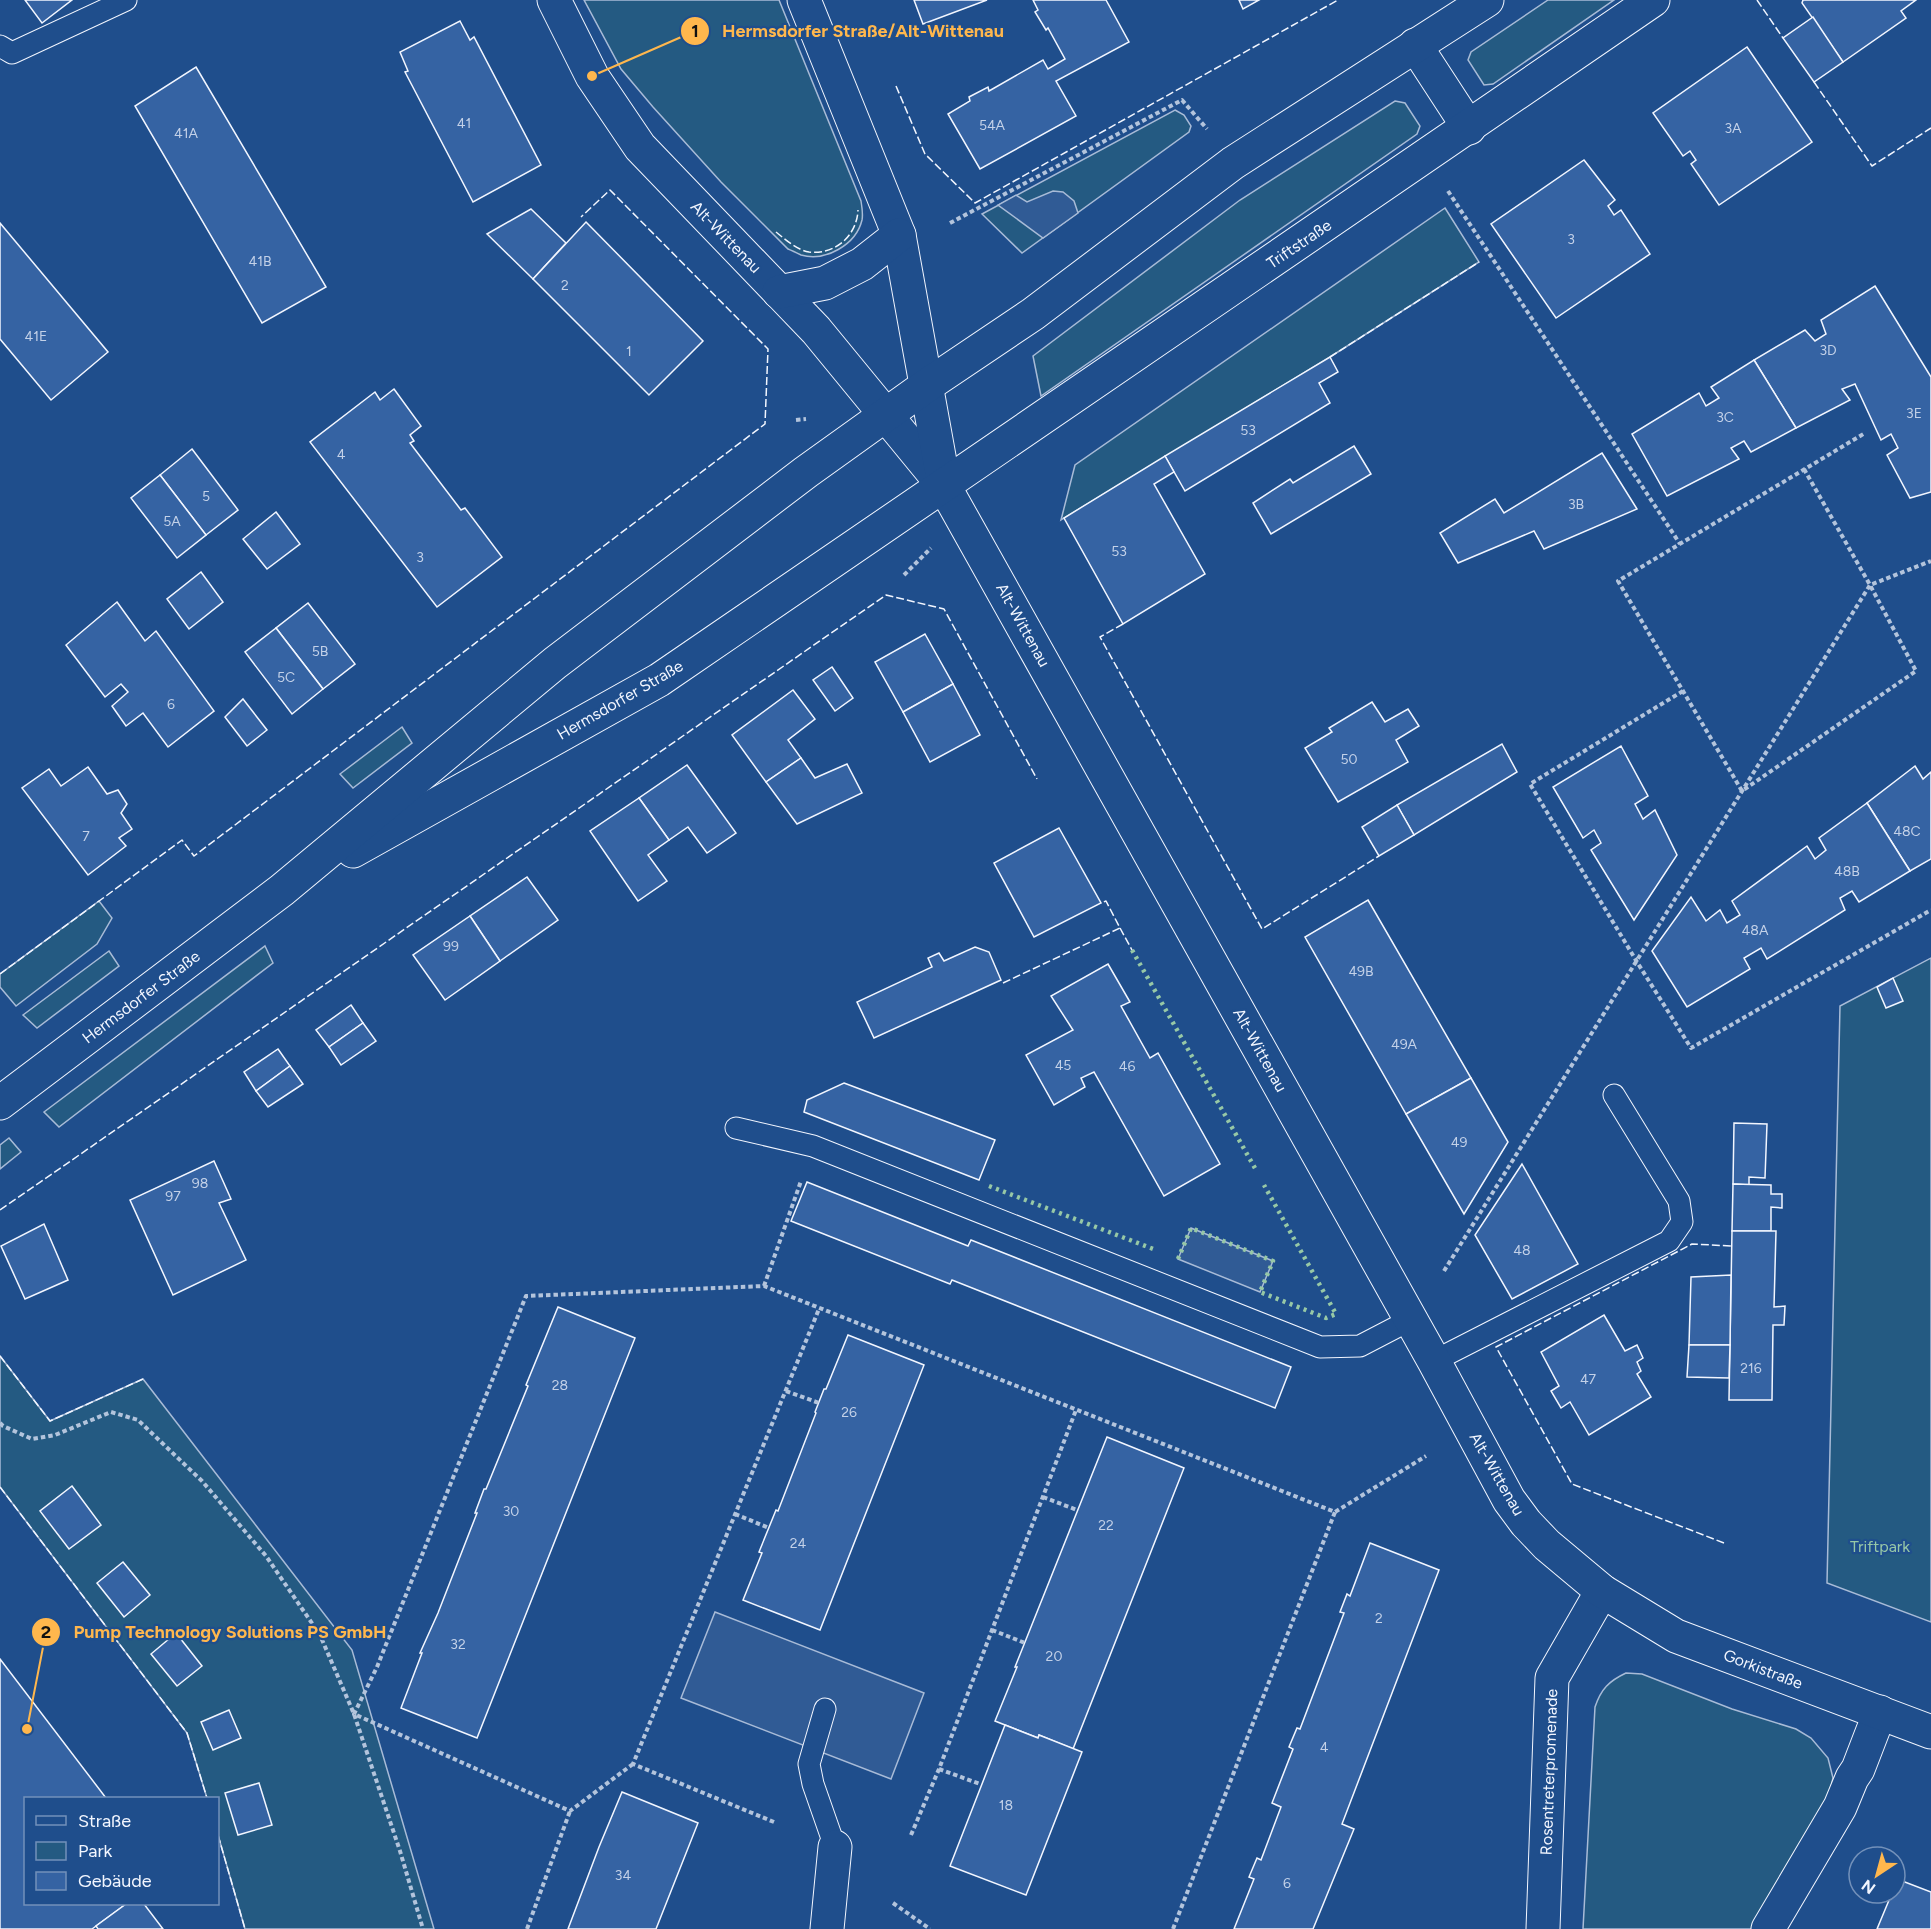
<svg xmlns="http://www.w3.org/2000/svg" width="1931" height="1929" viewBox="0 0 1931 1929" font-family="Figtree,sans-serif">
	<rect width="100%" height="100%" fill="#1f4e8c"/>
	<!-- green -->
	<g fill="#245a82" stroke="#a8bbd7" stroke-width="1.5">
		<path d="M584 0H779L861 201C862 207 863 215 862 220 856 245 825 262 801 255 797 253 793 251 788 249L721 182 653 107 621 69Z"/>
		<path d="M1548 0H1614L1493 84 1484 85 1468 60 1471 52Z"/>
		<path d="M1395 101 1405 103 1420 126 1417 134 1041 396 1033 356 1240 200Z"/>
		<path d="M1175 110 1184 115 1191 126 1189 132 1022 253 982 214Z"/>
		<path d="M1445 208 1479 262 1330 357 1061 520 1075 465Z"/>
		<path d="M402 727 412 743 353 788 340 774Z"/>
		<path d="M99 901 112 918 97 944 16 1006 0 987V974Z"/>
		<path d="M265 946 273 963 59 1127 44 1112Z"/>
		<path d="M109 951 119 966 37 1028 23 1015Z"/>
		<path d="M1931 958V1622L1827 1583 1840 1006Z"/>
		<path d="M9 1138 21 1152 0 1169V1145Z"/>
		<path d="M0 1356 50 1421 143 1379 352 1650 434 1929H245L218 1835V1798H207L187 1733 0 1487Z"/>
		<path d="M1626 1673 1642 1674 1732 1709 1796 1729 1811 1738 1828 1758 1833 1778 1828 1799 1751 1929H1583L1595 1707C1601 1689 1609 1681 1626 1673Z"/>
	</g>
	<!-- parking -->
	<g fill="#305b95" stroke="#a8bbd7" stroke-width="1.5">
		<path d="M1053 191 1063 192 1074 201 1078 213 1043 238 998 205 1016 195 1027 202Z"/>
		<path d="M1191 1228 1273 1261 1260 1292 1178 1259Z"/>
		<path d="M715 1612 924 1693 891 1779 681 1698Z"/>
	</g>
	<!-- building -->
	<g fill="#3563a3" stroke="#f2f6ff" stroke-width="1.5">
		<path d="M25 0H72L42 23Z"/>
		<path d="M914 0H987L923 24Z"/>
		<path d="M1033 0H1106L1129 42 1056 81 1076 116 980 169 948 114 970 101 969 97 988 87 989 91 1043 60 1048 69 1065 59 1048 28 1046 30 1035 12 1038 10Z"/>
		<path d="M1239 0H1259L1243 9Z"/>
		<path d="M1803 0H1916L1901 11 1906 18 1843 62 1802 3Z"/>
		<path d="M1813 17 1843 62 1814 82 1783 38Z"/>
		<path d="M460 21 470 40 474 37 541 165 473 202 405 72 408 71 400 52Z"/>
		<path d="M1747 47 1812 142 1719 205 1691 164 1696 160 1690 151 1683 156 1653 113Z"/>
		<path d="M196 67 326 287 262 323 135 106Z"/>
		<path d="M1584 160 1615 200 1608 206 1614 215 1621 210 1650 254 1556 318 1491 224Z"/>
		<path d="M531 209 566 243 533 279 487 234Z"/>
		<path d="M586 222 703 341 649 395 533 279Z"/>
		<path d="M0 223 108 352 51 400 0 339Z"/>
		<path d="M1875 286 1931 377V492L1910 498 1887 455 1898 448 1891 434 1881 440 1855 384 1842 389 1850 400 1796 428 1754 360 1805 330 1815 341 1826 334 1821 320Z"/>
		<path d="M1330 357 1338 372 1319 383 1330 403 1185 491 1165 456Z"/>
		<path d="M1754 360 1796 428 1751 452 1744 441 1731 448 1739 459 1667 496 1632 434 1699 393 1706 406 1719 398 1711 387Z"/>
		<path d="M394 389 421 426 410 435 414 441 410 443 461 510 465 508 502 557 437 607 310 442 375 392 380 400Z"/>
		<path d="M1354 446 1371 474 1271 534 1253 503 1290 479 1293 483Z"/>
		<path d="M192 449 238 510 206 535 160 475Z"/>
		<path d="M1602 453 1637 509 1544 549 1534 531 1458 563 1440 533 1495 499 1504 513Z"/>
		<path d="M1165 456 1174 472 1154 484 1205 574 1123 624 1064 518Z"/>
		<path d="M160 475 206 535 177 558 131 498Z"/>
		<path d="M276 512 300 544 267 569 243 539Z"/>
		<path d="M201 572 223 602 189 629 167 599Z"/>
		<path d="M117 602 145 641 156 631 214 711 168 747 143 713 126 726 112 706 128 692 121 684 105 697 66 645Z"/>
		<path d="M308 603 355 664 323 689 276 628Z"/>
		<path d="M276 628 323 689 292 714 245 652Z"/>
		<path d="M925 634 953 684 903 712 875 662Z"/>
		<path d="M832 667 853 698 835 711 813 680Z"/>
		<path d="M953 684 980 735 930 762 903 712Z"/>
		<path d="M793 690 815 719 788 740 801 758 766 782 732 735Z"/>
		<path d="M243 699 267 730 247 746 225 717Z"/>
		<path d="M1372 702 1385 722 1408 709 1419 726 1396 740 1408 762 1338 802 1305 748 1332 732 1329 728Z"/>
		<path d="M1502 744 1517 772 1414 835 1397 805Z"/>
		<path d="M1621 746 1648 796 1635 804 1643 819 1655 810 1677 855 1634 920 1591 850 1601 843 1594 830 1583 838 1553 787Z"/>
		<path d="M801 758 815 778 847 764 862 793 797 824 766 782Z"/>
		<path d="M687 765 736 833 707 853 688 827 669 840 639 798Z"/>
		<path d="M1915 766 1923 779 1931 772V859L1910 871 1867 803Z"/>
		<path d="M88 767 107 794 118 790 127 804 121 813 132 829 119 838 126 846 88 875 22 788 49 769 61 786Z"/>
		<path d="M639 798 669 840 648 855 667 881 638 901 590 831Z"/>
		<path d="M1867 803 1910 871 1859 902 1852 891 1840 898 1845 910 1767 959 1761 948 1744 958 1750 969 1687 1007 1652 951 1691 897 1706 921 1720 910 1727 923 1740 915 1732 901 1807 846 1815 859 1826 850 1819 838Z"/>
		<path d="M1397 805 1414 835 1379 856 1362 827Z"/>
		<path d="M1059 828 1101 903 1034 937 994 863Z"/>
		<path d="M527 877 558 920 500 961 470 916Z"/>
		<path d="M1368 900 1471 1078 1406 1114 1305 937Z"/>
		<path d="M470 916 500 961 445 1000 413 955Z"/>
		<path d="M975 947 989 952 1001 980 874 1038 857 1002 932 967 928 958 939 953 944 961Z"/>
		<path d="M1108 964 1130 1002 1121 1006 1150 1058 1158 1053 1220 1164 1164 1196 1094 1072 1081 1078 1085 1087 1054 1105 1026 1055 1073 1030 1051 996Z"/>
		<path d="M1893 978 1903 1001 1886 1008 1877 987Z"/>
		<path d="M351 1005 363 1023 329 1047 316 1030Z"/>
		<path d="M363 1023 376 1041 341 1065 329 1047Z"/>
		<path d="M278 1049 290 1066 256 1091 244 1072Z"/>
		<path d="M290 1066 303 1084 268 1107 256 1091Z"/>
		<path d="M1471 1078 1508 1142 1464 1214 1406 1114Z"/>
		<path d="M844 1083 995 1140 979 1180 804 1112 807 1100Z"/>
		<path d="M1734 1123 1767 1124 1765 1178 1749 1177V1185L1733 1184Z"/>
		<path d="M214 1161 231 1199 219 1203 246 1260 173 1295 130 1200Z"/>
		<path d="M1522 1164 1578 1264 1512 1299 1475 1235Z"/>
		<path d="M807 1182 968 1246 971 1240 1291 1367 1275 1408 952 1280 950 1284 791 1221Z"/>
		<path d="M1733 1184 1771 1185V1194H1782V1208L1771 1207V1231H1732Z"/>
		<path d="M44 1224 68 1280 25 1299 1 1246Z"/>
		<path d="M1732 1231H1776L1774 1307 1785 1306 1784 1325H1773L1772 1400H1729Z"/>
		<path d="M1731 1275 1730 1345H1689L1691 1277Z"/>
		<path d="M558 1307 635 1338 477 1738 401 1708 422 1653H420L438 1613 477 1513H475L484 1489H486L528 1386 526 1385Z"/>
		<path d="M1604 1315 1625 1351 1637 1345 1643 1358 1637 1362 1641 1371 1637 1374 1651 1397 1589 1435 1570 1402 1561 1408 1551 1391 1559 1386 1541 1352Z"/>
		<path d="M848 1335 924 1365 820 1630 743 1600 762 1553 759 1552 776 1510 778 1511 816 1413 815 1412 824 1389H826Z"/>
		<path d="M1689 1345H1730L1729 1378 1687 1377Z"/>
		<path d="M1107 1437 1184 1468 1073 1749 1039 1735 1038 1738 995 1721 1017 1667H1015Z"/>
		<path d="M72 1486 101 1525 69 1549 40 1511Z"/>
		<path d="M1370 1543 1439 1570 1342 1824 1354 1829 1313 1929H1234L1254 1879 1249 1877 1257 1858 1261 1860 1281 1807 1272 1803 1293 1749 1289 1747 1297 1728 1300 1729 1344 1613 1340 1612 1347 1594 1350 1596Z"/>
		<path d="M123 1562 150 1595 124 1617 97 1583Z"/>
		<path d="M176 1633 202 1666 177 1686 151 1654Z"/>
		<path d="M0 1659 106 1798H26V1904H126L92 1929H0Z"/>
		<path d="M229 1710 241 1738 213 1750 201 1722Z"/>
		<path d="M1005 1725 1038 1738 1039 1735 1082 1752 1026 1895 950 1866Z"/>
		<path d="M259 1783 272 1825 238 1835 225 1793Z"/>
		<path d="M622 1792 698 1823 656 1929H568L599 1847Z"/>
		<path d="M1897 1879 1931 1892V1929H1877L1892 1893H1895Z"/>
		<path d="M126 1904H144L163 1929H98L96 1926Z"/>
	</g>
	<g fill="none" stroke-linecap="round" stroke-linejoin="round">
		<defs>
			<g id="lane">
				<path d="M0 46 12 53 126 0"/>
				<path d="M736 1128 813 1146 1320 1347 1360 1346 1410 1320"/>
				<path d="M1434 1361 1669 1241 1682 1222 1679 1201 1614 1095"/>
				<path d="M825 1709 809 1764 813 1784 835 1847"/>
			</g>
			<g id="street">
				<path d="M827 1929 835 1847"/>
				<path d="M1543 1929 1552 1678 1602 1591"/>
				<path d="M1768 1929 1840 1807 1852 1778 1858 1769 1880 1712"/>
			</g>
			<g id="secondary">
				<path d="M554 0 592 76 640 147 816 330 944 486 1434 1361 1509 1500 1526 1523 1547 1545 1602 1591 1676 1636 1931 1732"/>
				<path d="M804 0 899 235 944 484"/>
				<path d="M1415 45 1469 128"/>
				<path d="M779 292 825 283 862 264 899 235"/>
				<path d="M353 851 659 680 1653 0"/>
				<path d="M0 1103 282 890 555 663 806 472 926 386 1033 314 1233 163 1487 0"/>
			</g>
		</defs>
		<!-- lane casing -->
		<use href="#lane" stroke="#f2f6ff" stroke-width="23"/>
		<!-- street casing -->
		<use href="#street" stroke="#f2f6ff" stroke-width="35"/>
		<!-- secondary casing -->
		<use href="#secondary" stroke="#f2f6ff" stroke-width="35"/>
		<!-- path -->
		<g stroke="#b3c4dc" stroke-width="4" stroke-dasharray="4.5 3" stroke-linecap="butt">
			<path d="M1448 191 1680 544"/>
			<path d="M950 223 1182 100 1207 129"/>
			<path d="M796 420 806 419"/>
			<path d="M1804 469 1870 585 1916 671 1742 791 1618 581 1865 433"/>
			<path d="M904 575 931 548"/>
			<path d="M1683 691 1530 784 1637 962 1691 1048 1931 910"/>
			<path d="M1444 1271 1870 585 1931 561"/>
			<path d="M764 1286 801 1181"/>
			<path d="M786 1391 819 1403"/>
			<path d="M0 1423 3 1426 32 1439 55 1435 111 1412 138 1420 202 1481 266 1556 320 1635 354 1714 400 1851 423 1929"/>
			<path d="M1043 1497 1077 1510"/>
			<path d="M735 1514 769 1528"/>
			<path d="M992 1630 1025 1643"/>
			<path d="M633 1764 570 1811 354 1714 377 1667 526 1296 764 1286 1335 1512 1426 1456"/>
			<path d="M939 1769 980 1784"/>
			<path d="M774 1822 633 1764 819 1309"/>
			<path d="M911 1835 939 1769 1076 1410"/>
			<path d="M893 1903 930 1929"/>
			<path d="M527 1929 570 1811"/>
			<path d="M1173 1929 1335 1512"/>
		</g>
		<!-- lane -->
		<use href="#lane" stroke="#1f4e8c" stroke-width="21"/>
		<!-- street -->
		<use href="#street" stroke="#1f4e8c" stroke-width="33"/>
		<!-- secondary -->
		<use href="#secondary" stroke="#1f4e8c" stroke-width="33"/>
		<!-- hedge -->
		<g stroke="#97c8a6" stroke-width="4.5" stroke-dasharray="3 4.5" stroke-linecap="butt">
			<path d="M1132 950 1256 1170"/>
			<path d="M989 1186 1156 1250"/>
			<path d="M1178 1259 1191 1228 1273 1261 1260 1292 1326 1318 1336 1314 1264 1185"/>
		</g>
		<!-- fence -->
		<g stroke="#f2f6ff" stroke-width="1.5" stroke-dasharray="8 3" stroke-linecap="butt">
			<path d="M1757 0 1783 38"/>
			<path d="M1814 82 1872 166 1931 128"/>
			<path d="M896 86 925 154 975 203 1338 0"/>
			<path d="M776 232C786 240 797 250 809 252 836 255 857 235 858 210"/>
			<path d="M1330 357 1479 262"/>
			<path d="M1123 624 1100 637 1262 929 1379 856"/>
			<path d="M1120 928 1132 950"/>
			<path d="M0 974 182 840 194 856 765 424 768 349 610 190 581 217"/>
			<path d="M1003 983 1120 928 1106 901 1101 903"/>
			<path d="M0 1210 886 595 944 609 1037 779"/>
			<path d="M0 1356 50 1421 143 1379"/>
			<path d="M0 1487 187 1733 207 1798"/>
			<path d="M1724 1543 1572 1484 1496 1347 1692 1244 1731 1246"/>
			<path d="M218 1835 245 1929"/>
		</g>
	</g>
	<g text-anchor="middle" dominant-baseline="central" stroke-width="4.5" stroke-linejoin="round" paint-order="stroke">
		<!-- number labels -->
		<g font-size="14" fill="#c3d1e8">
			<text x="464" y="123">41</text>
			<text x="992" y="125">54A</text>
			<text x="1733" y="128">3A</text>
			<text x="186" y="133">41A</text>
			<text x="1571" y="239">3</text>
			<text x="260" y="261">41B</text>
			<text x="565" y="285">2</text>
			<text x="36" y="336">41E</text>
			<text x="1828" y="350">3D</text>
			<text x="629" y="351">1</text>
			<text x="1914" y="413">3E</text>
			<text x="1725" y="417">3C</text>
			<text x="1248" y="430">53</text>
			<text x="341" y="454">4</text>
			<text x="206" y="496">5</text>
			<text x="1576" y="504">3B</text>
			<text x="172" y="521">5A</text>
			<text x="1119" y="551">53</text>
			<text x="420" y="557">3</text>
			<text x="320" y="651">5B</text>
			<text x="286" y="677">5C</text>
			<text x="171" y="704">6</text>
			<text x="1349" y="759">50</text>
			<text x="1907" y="831">48C</text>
			<text x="86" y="836">7</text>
			<text x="1847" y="871">48B</text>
			<text x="1755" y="930">48A</text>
			<text x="451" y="946">99</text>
			<text x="1361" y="971">49B</text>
			<text x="1404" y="1044">49A</text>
			<text x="1063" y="1065">45</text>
			<text x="1127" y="1066">46</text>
			<text x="1459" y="1142">49</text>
			<text x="200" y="1183">98</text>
			<text x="173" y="1196">97</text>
			<text x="1522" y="1250">48</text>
			<text x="1751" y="1368">216</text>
			<text x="1588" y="1379">47</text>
			<text x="560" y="1385">28</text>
			<text x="849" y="1412">26</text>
			<text x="511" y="1511">30</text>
			<text x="1106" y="1525">22</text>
			<text x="798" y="1543">24</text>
			<text x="1379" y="1618">2</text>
			<text x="458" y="1644">32</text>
			<text x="1054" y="1656">20</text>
			<text x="1324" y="1747">4</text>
			<text x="1006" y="1805">18</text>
			<text x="623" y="1875">34</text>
			<text x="1287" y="1883">6</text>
		</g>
		<!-- street labels -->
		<g font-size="16" fill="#f2f6ff" stroke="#1f4e8c">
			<text transform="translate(726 237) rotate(46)">Alt-Wittenau</text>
			<text transform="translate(1299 244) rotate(-34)">Triftstraße</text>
			<text transform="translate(1023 625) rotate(61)">Alt-Wittenau</text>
			<text transform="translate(620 700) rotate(-30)">Hermsdorfer Straße</text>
			<text transform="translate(141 997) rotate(-37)">Hermsdorfer Straße</text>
			<text transform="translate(1260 1050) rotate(61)">Alt-Wittenau</text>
			<text transform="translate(1497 1474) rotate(60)">Alt-Wittenau</text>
			<text transform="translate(1763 1669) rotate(21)">Gorkistraße</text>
			<text transform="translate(1549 1772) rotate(-88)">Rosentreterpromenade</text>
		</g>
		<!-- park labels -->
		<g font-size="16" fill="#97c8a6" stroke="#1f4e8c">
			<text x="1880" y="1546">Triftpark</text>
		</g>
	</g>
	<!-- callouts -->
	<path fill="none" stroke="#ffb74d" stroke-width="2" d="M592 76L695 31M27 1729L46 1632"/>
	<g fill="#ffb74d" stroke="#1f4e8c" stroke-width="2">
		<circle cx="592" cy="76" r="6"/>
		<circle cx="27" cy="1729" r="6"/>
		<circle cx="695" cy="31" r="15"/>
		<circle cx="46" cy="1632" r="15"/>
	</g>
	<g font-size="18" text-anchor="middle" font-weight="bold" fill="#111">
		<text x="695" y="37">1</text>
		<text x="46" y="1638">2</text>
	</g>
	<g font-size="18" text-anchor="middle" font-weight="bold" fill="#ffb74d" stroke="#1f4e8c" stroke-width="4.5" stroke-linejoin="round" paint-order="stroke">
		<text x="863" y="37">Hermsdorfer Straße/Alt-Wittenau</text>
		<text x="230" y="1638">Pump Technology Solutions PS GmbH</text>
	</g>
	<!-- legend -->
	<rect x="24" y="1797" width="195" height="108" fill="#1f4e8c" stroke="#7391ba" stroke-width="1.5"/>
	<rect x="36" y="1816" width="30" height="9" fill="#1f4e8c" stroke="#7391ba" stroke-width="1.5"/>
	<text x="78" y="1827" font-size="18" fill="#f2f6ff">Straße</text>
	<rect x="36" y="1842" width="30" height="18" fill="#245a82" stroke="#7391ba" stroke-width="1.5"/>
	<text x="78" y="1857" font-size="18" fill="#f2f6ff">Park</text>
	<rect x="36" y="1872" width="30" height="18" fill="#3563a3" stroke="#7391ba" stroke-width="1.5"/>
	<text x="78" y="1887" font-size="18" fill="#f2f6ff">Gebäude</text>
	<!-- north arrow -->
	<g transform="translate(1877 1875) rotate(216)"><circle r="28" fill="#1f4e8c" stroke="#7391ba" stroke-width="1.5"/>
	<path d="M0-4.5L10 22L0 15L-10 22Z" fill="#ffb74d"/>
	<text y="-9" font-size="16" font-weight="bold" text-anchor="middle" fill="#f2f6ff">N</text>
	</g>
</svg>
